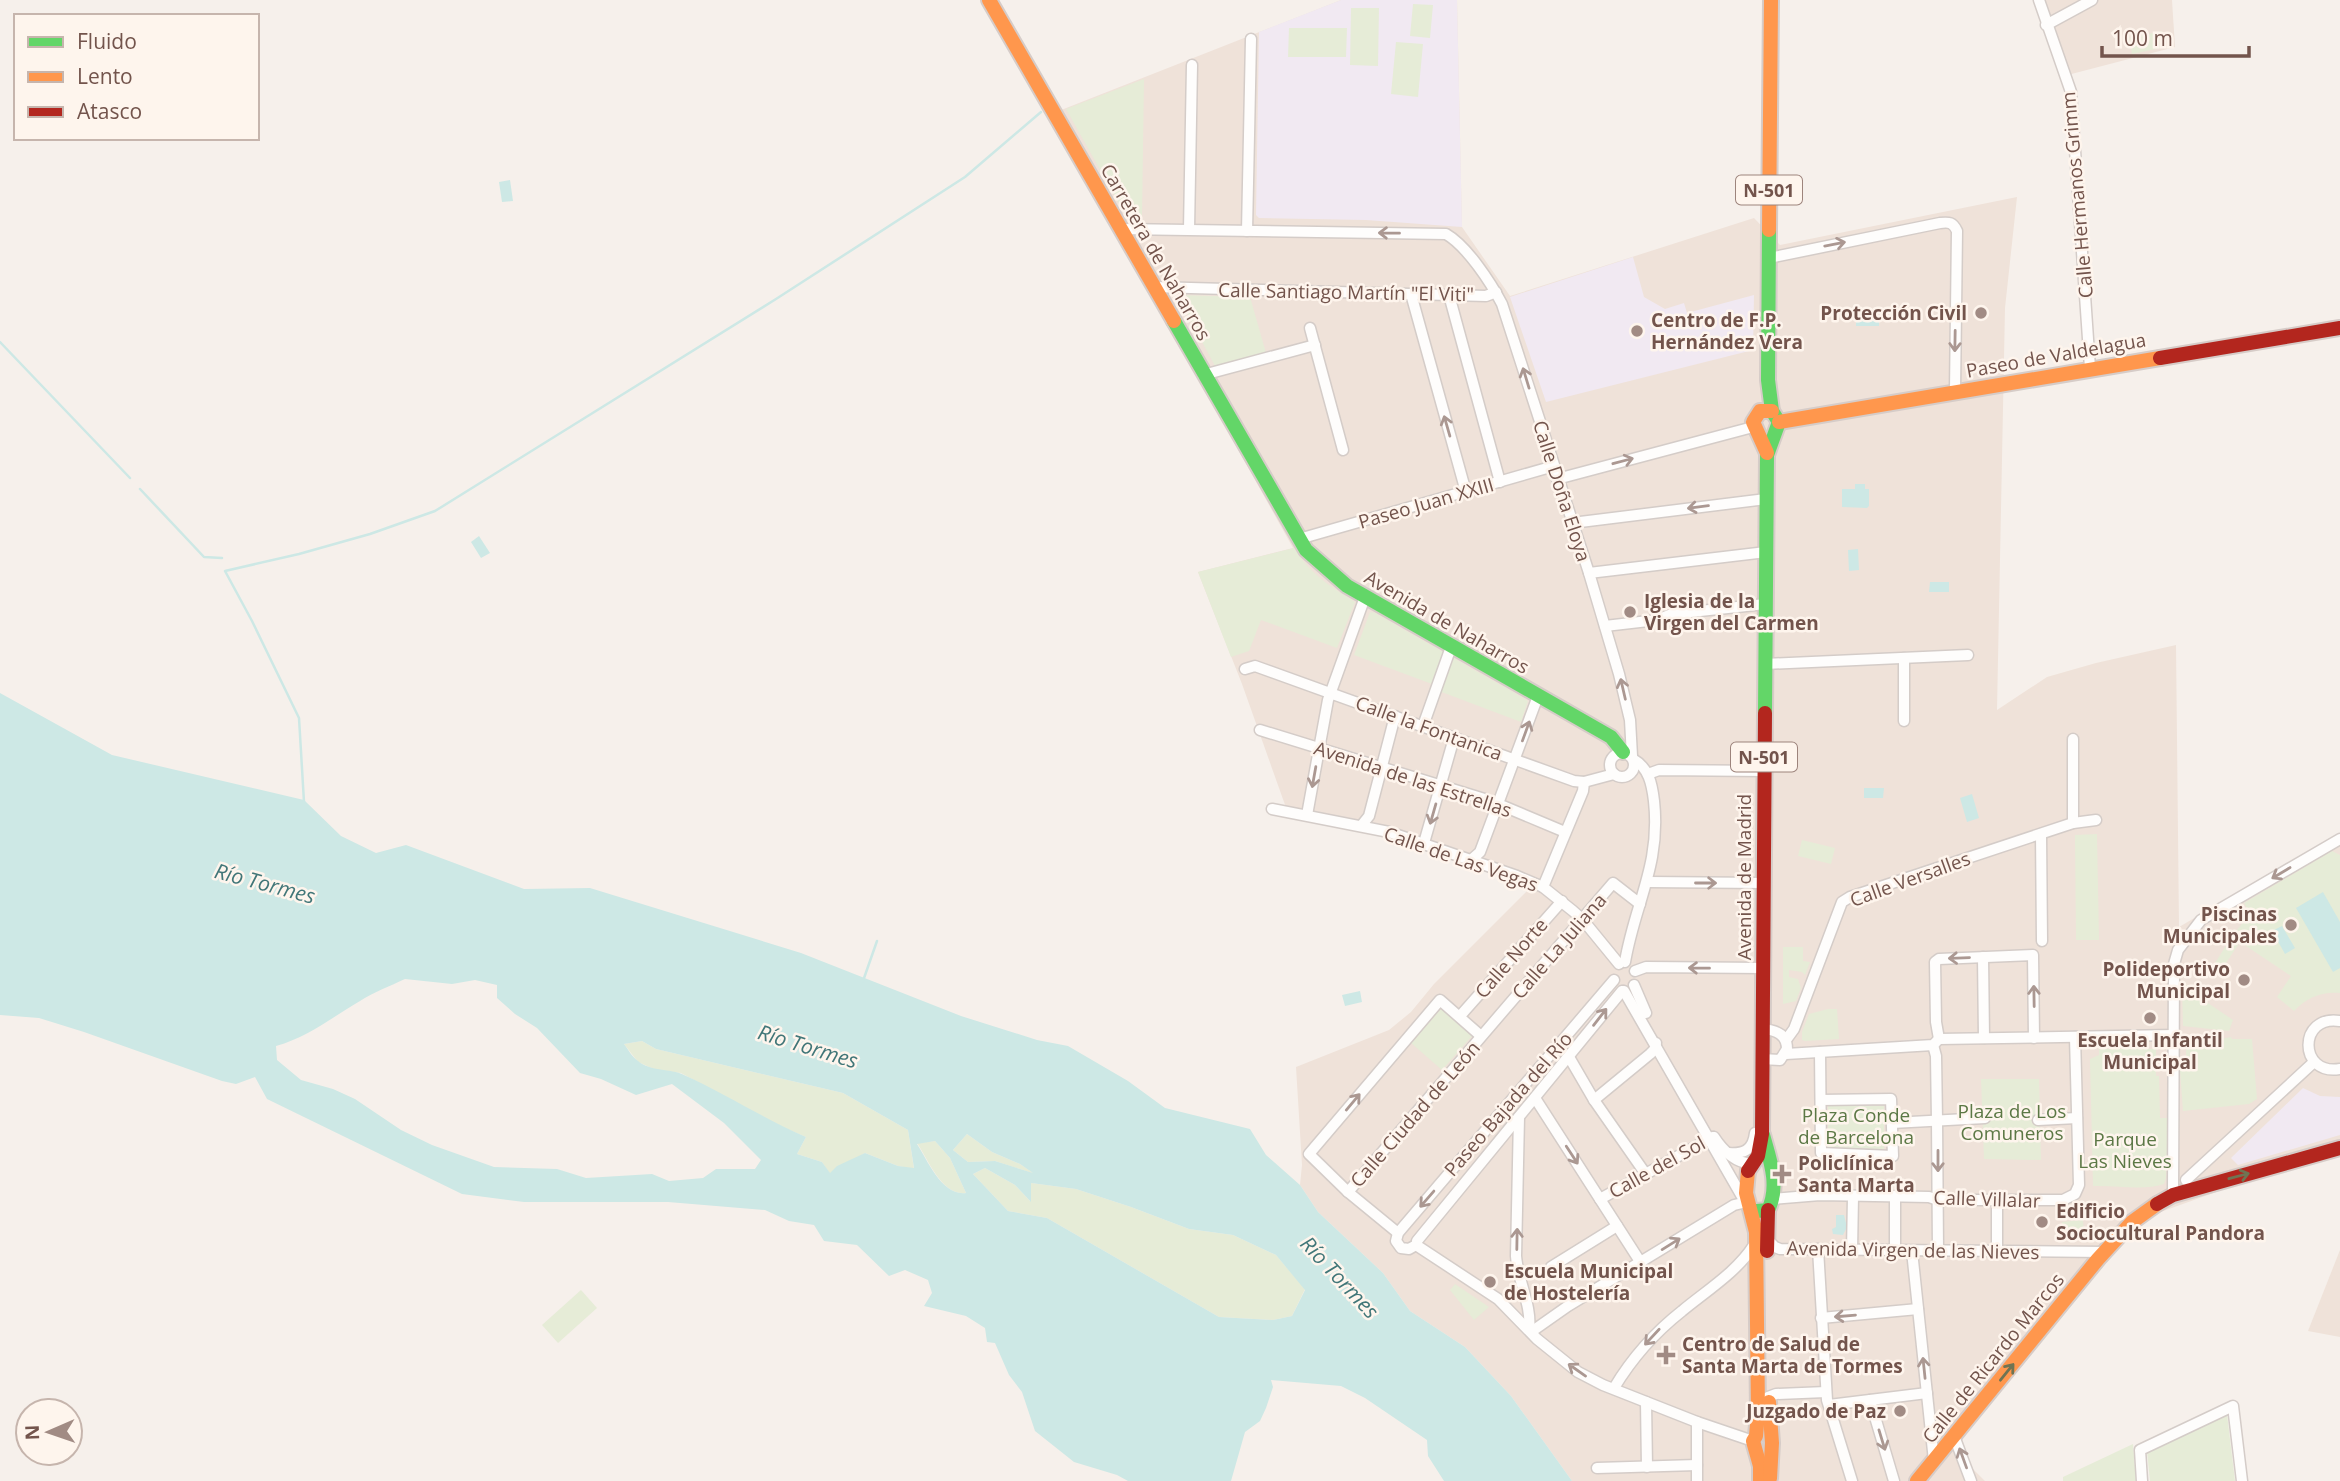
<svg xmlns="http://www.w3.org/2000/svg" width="2340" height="1481" viewBox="0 0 2340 1481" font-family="'Open Sans',sans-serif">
	<rect width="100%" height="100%" fill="#f6f0eb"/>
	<!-- residential -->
	<g fill="#efe2d9">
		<path d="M1341 0H1457L1462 227 1510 296 1754 218 1780 245 2017 197 2005 308 1997 710 2047 677 2096 663 2176 645 2179 927 2340 833V1154L2244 1182 2155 1214 2134 1229 1962 1439 1971 1467 1985 1481H1572L1511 1396 1465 1347 1410 1311 1383 1273 1318 1212 1300 1185 1302 1165 1296 1067 1389 1030 1411 1012 1434 984 1532 886 1423 846 1364 829 1289 816 1242 684 1198 572 1293 548 1051 114Z"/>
		<path d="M2034 0H2172L2175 47 2060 77Z"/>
		<path d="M2340 1250V1337L2308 1331Z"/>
	</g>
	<!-- education -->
	<g fill="#f1e9f2">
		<path d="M1341 0H1457L1462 227 1366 220 1259 218 1256 215 1259 32Z"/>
		<path d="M1633 257 1644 297 1665 309 1684 303 1687 313 1754 295 1753 350 1546 402 1510 297Z"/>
		<path d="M2303 1088 2320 1096 2340 1097V1135L2238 1165 2231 1158Z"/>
	</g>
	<!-- green -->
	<g fill="#e6ecd7">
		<path d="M1413 4 1433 5 1430 38 1410 36Z"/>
		<path d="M1351 8H1379L1378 66 1350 65Z"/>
		<path d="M1289 28H1347L1346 57H1288Z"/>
		<path d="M2162 31 2165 47 2132 54 2129 38Z"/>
		<path d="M1396 42 1423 44 1418 97 1391 94Z"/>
		<path d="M1144 79 1142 217 1126 216 1066 109Z"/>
		<path d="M1177 295 1250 297 1266 353 1215 366Z"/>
		<path d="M1294 548C1309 573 1331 587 1355 602L1337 648 1261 620 1249 651 1231 657 1198 572Z"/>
		<path d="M1370 612 1375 613 1528 701 1521 722 1431 688 1432 684 1354 655Z"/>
		<path d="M2097 834 2099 940H2076L2075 835Z"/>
		<path d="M1802 840 1835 848 1831 864 1798 856Z"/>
		<path d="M2332 851 2340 855V993C2322 991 2306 998 2294 1011L2277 997 2291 976 2240 942 2218 975 2210 971 2232 936 2250 914 2244 903Z"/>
		<path d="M1783 947H1803V961L1810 962 1805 975 1802 972 1789 970V977L1798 979 1801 988 1796 1001 1783 1004Z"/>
		<path d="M2182 984 2208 990 2202 999 2233 1020 2229 1031 2183 1026Z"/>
		<path d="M1441 1009 1472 1036 1442 1070 1411 1043Z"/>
		<path d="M1828 1009H1837L1839 1039 1805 1041 1802 1040V1032L1809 1014Z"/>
		<path d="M2220 1034 2221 1039 2231 1037 2232 1039H2252L2257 1099 2249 1104 2183 1111 2179 1057 2186 1056V1049L2195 1048 2196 1039Z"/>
		<path d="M642 1041 656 1049 843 1093 908 1130 914 1169 898 1166 865 1153 830 1174 822 1162 797 1154 806 1137 773 1123 681 1073 656 1070 638 1062 624 1044Z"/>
		<path d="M2099 1049H2156V1076H2159L2160 1118H2168L2166 1178 2164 1184C2142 1191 2117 1185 2093 1186L2090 1059 2099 1055Z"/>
		<path d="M1981 1079H2039L2041 1160 1984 1159Z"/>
		<path d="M1828 1106H1884V1149L1828 1147Z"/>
		<path d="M967 1134 992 1152 1020 1164 1035 1174 995 1161 968 1162 953 1150Z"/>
		<path d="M935 1141 950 1158 966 1193C942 1196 929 1161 917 1143Z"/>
		<path d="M985 1168 1015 1185 1030 1201 1031 1183 1076 1189 1131 1207 1189 1229 1233 1235 1276 1255 1305 1289 1292 1316 1273 1320 1219 1317 1047 1218 1008 1211 973 1174Z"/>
		<path d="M2083 1220 2084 1236 2063 1238 2062 1222Z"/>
		<path d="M1455 1284 1489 1307 1474 1320 1450 1290Z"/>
		<path d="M581 1290 597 1308 558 1343 542 1325Z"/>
		<path d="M2227 1414 2235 1481H2150L2147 1451Z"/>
		<path d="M2133 1444 2136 1481H2063V1477Z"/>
	</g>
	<!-- water -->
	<g fill="#cde8e5" fill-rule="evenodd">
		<path d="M510 180 513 201 502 202 499 182Z"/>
		<rect x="1856" y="315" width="23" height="11"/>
		<path d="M1855 484H1865V489H1869V506L1867 508 1842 507V489H1855Z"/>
		<path d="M479 536 490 553 481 558 471 542Z"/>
		<path d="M1858 549 1859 570 1849 571 1848 550Z"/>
		<path d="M1930 582H1949V592H1929Z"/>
		<path d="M0 693 112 755 304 800 341 836 376 853 406 845 524 889 590 888 801 953 961 1016 1037 1040 1068 1046 1128 1081 1165 1108 1250 1129 1266 1155 1300 1185 1318 1212 1383 1273 1410 1311 1465 1347 1511 1396 1572 1481H1444L1428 1456 1427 1440 1365 1398 1341 1386 1271 1380 1273 1387 1266 1408 1260 1421 1245 1432 1231 1481H1128L1117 1475 1074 1462 1035 1431 1022 1392 1009 1375 995 1343 987 1342 985 1328 966 1316 924 1306 932 1293 928 1280 905 1270 889 1276 857 1245 824 1241 814 1225 789 1221 765 1210 668 1202H524L462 1194 267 1099 255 1077 236 1084 222 1081 84 1032 39 1018 0 1015ZM405 979 452 984 475 980 497 985V998L515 1014 537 1028 580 1073 601 1079 636 1095 672 1084 724 1123 761 1160 755 1169H716L703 1178 669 1181 652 1174 586 1178 557 1169 494 1167 432 1145 401 1130 355 1099 333 1089 301 1080 277 1060 276 1046C308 1037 331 1018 360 1001 374 992 390 986 405 979ZM642 1041 656 1049 843 1093 908 1130 914 1168 898 1166 865 1153 837 1166 830 1173 822 1162 797 1154 806 1137C764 1119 726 1094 684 1075 670 1068 651 1072 638 1061 632 1057 628 1049 624 1044ZM967 1134 992 1152 1020 1164 1033 1173 995 1161 968 1162 953 1150ZM935 1141 950 1158 966 1193C942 1196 928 1161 917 1144ZM985 1168 1015 1185 1031 1202V1183L1076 1189 1131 1207 1189 1229 1233 1235 1276 1255 1305 1290 1292 1316 1273 1320 1219 1317 1047 1218 1008 1211 973 1174Z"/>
		<path d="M1864 788H1884L1883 798H1864Z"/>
		<path d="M1972 794 1979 818 1967 822 1960 798Z"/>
		<path d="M2323 892 2340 922V968L2333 972 2296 908Z"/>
		<path d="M2282 926 2295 948 2285 954 2272 931Z"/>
		<path d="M1360 991 1362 1002 1345 1006 1342 995Z"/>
		<path d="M1836 1215H1844L1847 1227 1843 1235 1833 1234 1832 1229 1836 1227Z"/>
	</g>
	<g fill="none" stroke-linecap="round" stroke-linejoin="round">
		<!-- stream -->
		<g stroke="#cde8e5" stroke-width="2.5">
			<path d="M0 342 130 478"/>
			<path d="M140 489 204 557 222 558"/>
			<path d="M304 802 299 718 252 621 225 571 299 554 370 534 435 511 776 299 965 177 1041 112"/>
			<path d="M863 981 877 941"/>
		</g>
		<defs>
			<g id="street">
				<path d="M2039 0 2071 92 2090 368"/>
				<path d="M2046 25 2092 0"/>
				<path d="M1121 229 1446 234C1467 246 1491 283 1502 304L1589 573 1619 674 1630 720 1632 756"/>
				<path d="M1189 229 1192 65"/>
				<path d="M1247 231 1251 39"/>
				<path d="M1769 258 1940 223C1949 222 1953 222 1957 231L1955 391"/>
				<path d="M1154 287 1449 295 1486 296 1496 292"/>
				<path d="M1411 294 1466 492"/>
				<path d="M1449 295 1500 482"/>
				<path d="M1310 328 1343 450"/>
				<path d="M1203 375 1315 345"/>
				<path d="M1557 479 1753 427"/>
				<path d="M1572 523 1766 499"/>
				<path d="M1299 539 1554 466"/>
				<path d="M1589 573 1766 552"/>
				<path d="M1605 626 1657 620 1672 614 1765 604"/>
				<path d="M1904 658V721"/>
				<path d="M1765 664 1968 655"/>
				<path d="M1245 669 1255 666 1574 781 1584 782 1614 774"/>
				<path d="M1423 726 1451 647"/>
				<path d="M1260 730 1491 801 1565 832"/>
				<circle cx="1622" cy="765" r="12"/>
				<path d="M1648 774 1659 770 1764 771"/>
				<path d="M1272 809 1389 832 1517 876 1543 887 1573 911 1583 920 1619 964"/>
				<path d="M1307 815 1328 700 1365 597"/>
				<path d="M2073 823V739"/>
				<path d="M1361 826 1369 816 1395 716"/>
				<path d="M2041 834 2042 941"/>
				<path d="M1424 843 1454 738"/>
				<path d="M1471 860 1480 852 1538 696"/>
				<path d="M1648 882 1764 883"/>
				<path d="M1543 887 1583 791 1584 782"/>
				<path d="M1983 957 1984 1038"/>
				<path d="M1625 962C1635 903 1661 865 1654 801 1652 784 1649 768 1633 759"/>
				<path d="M1635 971 1646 967 1763 968"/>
				<path d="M1634 985 1646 1013"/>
				<path d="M1624 991 1744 1200"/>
				<path d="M1460 1016 1562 901"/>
				<path d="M2340 1021C2298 1014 2298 1076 2340 1069"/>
				<path d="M1939 1039 1936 1022 1935 962 1939 959 2033 955 2034 1038"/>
				<path d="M1786 1040 1794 1029 1842 902 1850 897 2073 823 2096 820"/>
				<path d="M1933 1045 1936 1056 1937 1120 1938 1251"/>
				<path d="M1820 1052 1821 1153 1893 1156 1891 1099 1821 1100"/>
				<path d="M1786 1054 1933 1045 1939 1039 2174 1035"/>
				<path d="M1569 1057 1594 1100 1645 1173"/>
				<path d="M1762 1059 1780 1060 1787 1049C1787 1034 1776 1030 1762 1029"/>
				<path d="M1535 1098 1641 1263"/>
				<path d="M1594 1100 1650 1054 1655 1049 1656 1043"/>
				<path d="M1519 1117 1516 1256C1518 1282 1532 1305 1529 1330"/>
				<path d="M2038 1120 2077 1118"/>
				<path d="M1892 1123 1985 1118"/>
				<path d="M1714 1137C1723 1151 1734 1162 1751 1164"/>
				<path d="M1728 1153C1743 1154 1753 1151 1755 1133"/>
				<path d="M2186 1180 2314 1062"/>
				<path d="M1348 1192 1613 883 1640 904"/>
				<path d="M2173 1195 2174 964 2178 950 2201 920 2340 839"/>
				<path d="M1895 1196V1251"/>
				<path d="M1600 1199 1713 1137"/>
				<path d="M1773 1199 1820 1195 1929 1197 1938 1200H2063L2075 1194 2079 1185 2075 1037"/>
				<path d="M1997 1201V1251"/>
				<path d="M1398 1233 1348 1192 1309 1154 1440 1000 1481 1036"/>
				<path d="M1767 1239 1775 1247 1780 1249 2105 1252"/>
				<path d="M1417 1241 1622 991"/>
				<path d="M1416 1245 1498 1299 1537 1339 1578 1372 1603 1385 1697 1422 1753 1441"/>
				<path d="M1416 1245 1409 1249 1401 1248 1396 1241 1398 1233 1614 980"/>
				<path d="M1818 1249 1827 1400 1852 1481"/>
				<path d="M1852 1250 1853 1197"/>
				<path d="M1912 1251 1934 1461"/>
				<path d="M1551 1267 1617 1226"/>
				<path d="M1821 1318 1918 1309"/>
				<path d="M1531 1332 1568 1306 1734 1205 1747 1202"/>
				<path d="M1614 1388C1632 1358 1654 1333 1682 1311 1706 1291 1737 1272 1754 1245"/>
				<path d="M1768 1397 1776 1394 1826 1392"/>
				<path d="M1870 1400 1894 1481"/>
				<path d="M1646 1402 1647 1467"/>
				<path d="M1829 1405 1927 1393"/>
				<path d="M1954 1436 1971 1481"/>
				<path d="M1597 1468 1697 1465"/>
				<path d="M1697 1481V1422"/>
				<path d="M2142 1481 2140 1450 2233 1406 2242 1481"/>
			</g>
			<g id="fast">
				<path d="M1174 321 1306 550 1347 586 1611 737 1623 752"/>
				<path d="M1765 713 1767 455 1779 422 1772 411 1768 380 1769 230"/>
				<path d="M1757 1211 1768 1210C1780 1186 1770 1160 1763 1135"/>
			</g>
			<g id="slow">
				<path d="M989 0 1174 321"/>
				<path d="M1769 230 1771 0"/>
				<path d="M1779 422 2160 358"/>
				<path d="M1767 453 1753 422 1760 411H1772"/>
				<path d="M1748 1171 1746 1193 1756 1232 1758 1413 1756 1436 1753 1441 1760 1466V1481"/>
				<path d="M1769 1402 1772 1443 1770 1478"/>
				<path d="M1917 1481 2098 1259 2132 1222 2157 1204"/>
			</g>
			<g id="jam">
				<path d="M2160 358 2340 328"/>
				<path d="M1748 1171 1758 1156 1762 1134 1765 713"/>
				<path d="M2157 1204 2173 1195 2340 1148"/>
				<path d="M1767 1251 1768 1210"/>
			</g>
		</defs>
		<!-- street casing -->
		<use href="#street" stroke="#d4ccc8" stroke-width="13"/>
		<!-- fast casing -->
		<use href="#fast" stroke="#d6ccc8" stroke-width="18"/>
		<!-- slow casing -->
		<use href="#slow" stroke="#d6ccc8" stroke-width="18"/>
		<!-- jam casing -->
		<use href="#jam" stroke="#d6ccc8" stroke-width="18"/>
		<!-- street -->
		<use href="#street" stroke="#fefdfc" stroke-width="10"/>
		<!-- fast -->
		<use href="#fast" stroke="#63d668" stroke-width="14"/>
		<!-- slow -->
		<use href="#slow" stroke="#ff974d" stroke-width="14"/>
		<!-- jam -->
		<use href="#jam" stroke="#b3261e" stroke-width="14"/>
	</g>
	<!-- one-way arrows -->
	<defs><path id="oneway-shaft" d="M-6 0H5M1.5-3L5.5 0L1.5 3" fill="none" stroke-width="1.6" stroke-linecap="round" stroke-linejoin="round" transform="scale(1.75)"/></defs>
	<g stroke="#ab9892">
		<use href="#oneway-shaft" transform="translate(1389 233) rotate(-179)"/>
		<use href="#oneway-shaft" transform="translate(1835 244) rotate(-11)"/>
		<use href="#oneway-shaft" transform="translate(1955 341) rotate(91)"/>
		<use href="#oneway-shaft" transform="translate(1526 378) rotate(-107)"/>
		<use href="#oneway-shaft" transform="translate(1447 426) rotate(-106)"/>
		<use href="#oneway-shaft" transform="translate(1623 461) rotate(-15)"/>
		<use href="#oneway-shaft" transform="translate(1698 507) rotate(173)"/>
		<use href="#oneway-shaft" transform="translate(1623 689) rotate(-103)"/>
		<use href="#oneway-shaft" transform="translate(1526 731) rotate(-70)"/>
		<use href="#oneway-shaft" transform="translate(1314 777) rotate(100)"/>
		<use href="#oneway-shaft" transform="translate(1433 814) rotate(106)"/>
		<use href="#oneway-shaft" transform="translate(2281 873) rotate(149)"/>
		<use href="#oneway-shaft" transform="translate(1706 883)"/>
		<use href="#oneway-shaft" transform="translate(1959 958) rotate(178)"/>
		<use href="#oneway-shaft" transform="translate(1699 968) rotate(-179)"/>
		<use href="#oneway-shaft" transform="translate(2034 996) rotate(-91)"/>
		<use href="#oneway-shaft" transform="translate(1600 1017) rotate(-52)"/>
		<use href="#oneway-shaft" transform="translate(1353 1102) rotate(-50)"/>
		<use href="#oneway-shaft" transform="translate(1572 1155) rotate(57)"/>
		<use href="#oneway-shaft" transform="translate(1938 1161) rotate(90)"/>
		<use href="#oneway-shaft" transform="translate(1427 1199) rotate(131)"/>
		<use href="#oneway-shaft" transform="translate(1517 1239) rotate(-89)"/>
		<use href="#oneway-shaft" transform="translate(1671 1244) rotate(-32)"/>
		<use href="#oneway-shaft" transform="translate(1845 1316) rotate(175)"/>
		<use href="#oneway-shaft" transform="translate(1652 1337) rotate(133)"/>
		<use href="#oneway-shaft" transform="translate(1924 1368) rotate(-96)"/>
		<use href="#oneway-shaft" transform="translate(1577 1370) rotate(-145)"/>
		<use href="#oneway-shaft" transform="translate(1882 1440) rotate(73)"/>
		<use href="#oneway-shaft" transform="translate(1963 1458) rotate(-110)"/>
	</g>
	<g stroke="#6f7453">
		<use href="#oneway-shaft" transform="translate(2239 1176) rotate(-15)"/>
		<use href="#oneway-shaft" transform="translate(2007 1372) rotate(-51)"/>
	</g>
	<!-- markers -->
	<g fill="#a18b84" stroke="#fef5ed" stroke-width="2.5">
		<circle cx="1981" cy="313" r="7"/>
		<circle cx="1637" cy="331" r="7"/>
		<circle cx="1630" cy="612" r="7"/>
		<circle cx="2291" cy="925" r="7"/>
		<circle cx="2244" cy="980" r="7"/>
		<circle cx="2150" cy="1018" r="7"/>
		<path d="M1778.5 1163.5h7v7h7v7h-7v7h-7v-7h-7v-7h7z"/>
		<circle cx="2042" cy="1222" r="7"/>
		<circle cx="1490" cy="1282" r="7"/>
		<path d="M1662.5 1344.5h7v7h7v7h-7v7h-7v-7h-7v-7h7z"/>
		<circle cx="1900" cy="1411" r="7"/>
	</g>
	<g text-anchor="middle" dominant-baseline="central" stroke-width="5" stroke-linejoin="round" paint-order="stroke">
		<!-- shield labels -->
		<g fill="#fef5ed" stroke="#9d847c" stroke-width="2">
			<rect x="1736" y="175.5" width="66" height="29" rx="5"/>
			<rect x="1731" y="742.5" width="66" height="29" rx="5"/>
		</g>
		<g font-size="18" font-weight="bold" fill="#73544c">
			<text x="1769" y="190">N-501</text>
			<text x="1764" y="757">N-501</text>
		</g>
		<!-- street labels -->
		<g font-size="19" fill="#73544c" stroke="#fef5ed">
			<text transform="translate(2077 195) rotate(-95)">Calle Hermanos Grimm</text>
			<text transform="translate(1156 252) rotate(60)">Carretera de Naharros</text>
			<text transform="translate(1346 292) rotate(1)">Calle Santiago Martín "El Viti"</text>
			<text transform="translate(2056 355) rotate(-10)">Paseo de Valdelagua</text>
			<text transform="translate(1562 491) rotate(72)">Calle Doña Eloya</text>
			<text transform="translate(1426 503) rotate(-16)">Paseo Juan XXIII</text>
			<text transform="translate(1447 622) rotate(30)">Avenida de Naharros</text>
			<text transform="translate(1429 728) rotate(20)">Calle la Fontanica</text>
			<text transform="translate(1413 779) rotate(18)">Avenida de las Estrellas</text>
			<text transform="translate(1461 859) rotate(19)">Calle de Las Vegas</text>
			<text transform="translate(1744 877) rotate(-90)">Avenida de Madrid</text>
			<text transform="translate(1910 879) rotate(-20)">Calle Versalles</text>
			<text transform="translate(1559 946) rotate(-49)">Calle La Juliana</text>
			<text transform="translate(1511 958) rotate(-49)">Calle Norte</text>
			<text transform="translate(1508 1104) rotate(-49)">Paseo Bajada del Río</text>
			<text transform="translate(1415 1114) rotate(-49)">Calle Ciudad de León</text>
			<text transform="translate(1657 1167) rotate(-29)">Calle del Sol</text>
			<text transform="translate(1987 1199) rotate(2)">Calle Villalar</text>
			<text transform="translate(1913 1250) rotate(1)">Avenida Virgen de las Nieves</text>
			<text transform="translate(1993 1358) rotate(-51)">Calle de Ricardo Marcos</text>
		</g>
		<!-- poi labels -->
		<g font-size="19" font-weight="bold" fill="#73544c" stroke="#fef5ed" text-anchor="start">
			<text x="1967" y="313" text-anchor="end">Protección Civil</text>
			<text x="1651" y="320">Centro de F.P.<tspan x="1651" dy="22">Hernández Vera</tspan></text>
			<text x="1644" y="601">Iglesia de la<tspan x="1644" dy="22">Virgen del Carmen</tspan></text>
			<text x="2277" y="914" text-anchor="end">Piscinas<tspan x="2277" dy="22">Municipales</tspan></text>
			<text x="2230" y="969" text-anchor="end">Polideportivo<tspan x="2230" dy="22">Municipal</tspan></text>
			<text x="2150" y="1040" text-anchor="middle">Escuela Infantil<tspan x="2150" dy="22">Municipal</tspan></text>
			<text x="1798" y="1163">Policlínica<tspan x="1798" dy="22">Santa Marta</tspan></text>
			<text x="2056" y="1211">Edificio<tspan x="2056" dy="22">Sociocultural Pandora</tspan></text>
			<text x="1504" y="1271">Escuela Municipal<tspan x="1504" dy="22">de Hostelería</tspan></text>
			<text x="1682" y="1344">Centro de Salud de<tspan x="1682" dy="22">Santa Marta de Tormes</tspan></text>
			<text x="1886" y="1411" text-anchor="end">Juzgado de Paz</text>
		</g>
		<!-- park labels -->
		<g font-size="19" fill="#5c7845" stroke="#fef5ed">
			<text x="2012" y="1111">Plaza de Los<tspan x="2012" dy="22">Comuneros</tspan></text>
			<text x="1856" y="1115">Plaza Conde<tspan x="1856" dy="22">de Barcelona</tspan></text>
			<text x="2125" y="1139">Parque<tspan x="2125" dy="22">Las Nieves</tspan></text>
		</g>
		<!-- water labels -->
		<g font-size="21" font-style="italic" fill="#417678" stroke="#fef5ed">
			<text transform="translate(265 883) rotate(15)">Río Tormes</text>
			<text transform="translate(808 1046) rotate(17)">Río Tormes</text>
			<text transform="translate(1340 1277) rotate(47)">Río Tormes</text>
		</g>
	</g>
	<!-- legend -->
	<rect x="14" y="14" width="245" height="126" fill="#fef5ed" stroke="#c6b5ad" stroke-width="2"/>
	<rect x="28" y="37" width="35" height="10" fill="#63d668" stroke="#c6b5ad" stroke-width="2"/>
	<text x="77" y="49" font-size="21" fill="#73544c">Fluido</text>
	<rect x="28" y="72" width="35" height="10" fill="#ff974d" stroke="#c6b5ad" stroke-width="2"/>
	<text x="77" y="84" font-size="21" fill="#73544c">Lento</text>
	<rect x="28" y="107" width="35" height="10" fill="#b3261e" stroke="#c6b5ad" stroke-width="2"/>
	<text x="77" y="119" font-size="21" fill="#73544c">Atasco</text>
	<!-- north arrow -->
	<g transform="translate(49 1432) rotate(268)"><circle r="33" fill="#fef5ed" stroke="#c6b5ad" stroke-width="2"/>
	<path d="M0-5L12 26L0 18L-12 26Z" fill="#a18b84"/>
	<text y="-10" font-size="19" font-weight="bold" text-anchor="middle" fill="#73544c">N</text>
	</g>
	<!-- scale -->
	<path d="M2102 46v10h147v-10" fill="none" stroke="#73544c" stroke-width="3.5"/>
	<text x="2112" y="46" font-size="21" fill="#73544c" stroke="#fef5ed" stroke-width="5" paint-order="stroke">100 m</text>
</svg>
